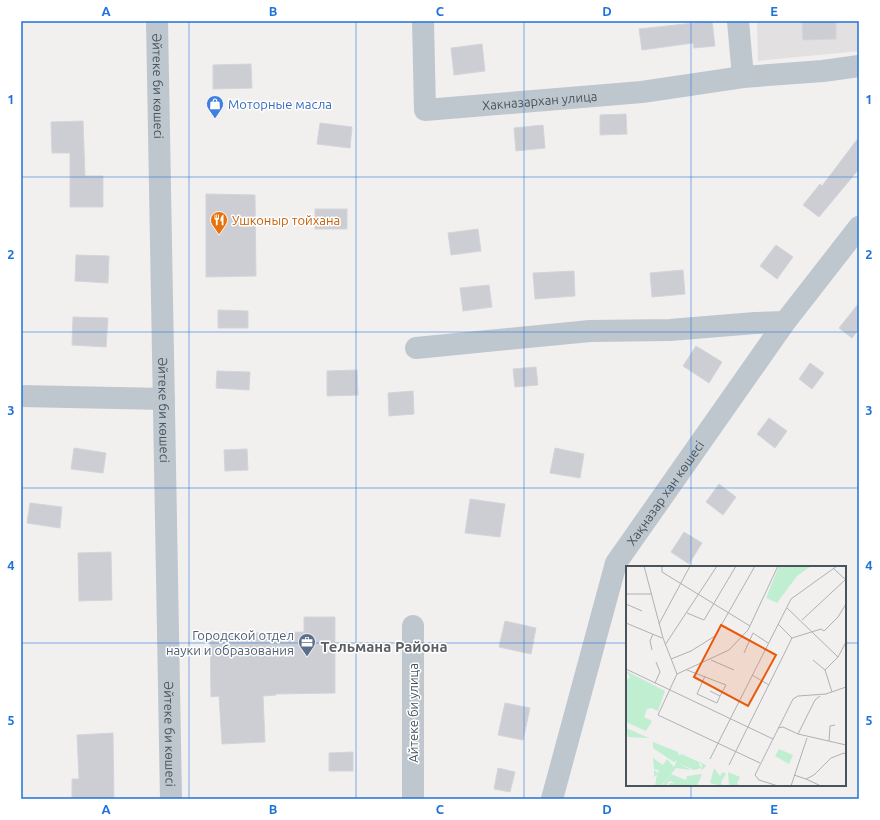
<svg xmlns="http://www.w3.org/2000/svg" width="880" height="820" viewBox="0 0 880 820" font-family="Ubuntu,sans-serif">
	<rect width="100%" height="100%" fill="#f2efef"/>
	<!-- education -->
	<path fill="#e3e0e1" d="M757 21H859V51L758 61Z"/>
	<!-- building -->
	<g fill="#ccced4" stroke="#d3d5db">
		<path d="M712 21 715 46 694 48 693 43 642 50 639 29Z"/>
		<path d="M802 21H836V39L803 40Z"/>
		<path d="M482 44 485 71 454 75 451 48Z"/>
		<path d="M251 64 252 88 213 89V65Z"/>
		<path d="M626 114 627 134 600 135V115Z"/>
		<path d="M83 121 85 176H103V207H70V153H52L51 122Z"/>
		<path d="M320 123 352 127 350 148 317 144Z"/>
		<path d="M543 125 545 148 516 151 514 128Z"/>
		<path d="M859 137V169L819 217 803 205 820 184 822 186Z"/>
		<path d="M206 194 255 195 256 276 206 277Z"/>
		<rect x="315" y="209" width="32" height="20"/>
		<path d="M478 229 481 251 451 255 448 233Z"/>
		<path d="M776 245 793 257 777 279 760 266Z"/>
		<path d="M76 255 109 256 108 283 75 281Z"/>
		<path d="M683 270 685 294 652 297 650 273Z"/>
		<path d="M574 271 575 296 535 299 533 273Z"/>
		<path d="M489 285 492 307 463 311 460 288Z"/>
		<path d="M859 303V329L852 338 839 328Z"/>
		<path d="M218 310 248 311V328H218Z"/>
		<path d="M73 317 108 318 106 347 72 345Z"/>
		<path d="M696 346 722 362 709 383 683 366Z"/>
		<path d="M810 363 824 373 812 389 799 379Z"/>
		<path d="M536 367 538 385 515 387 513 369Z"/>
		<path d="M357 370 358 395 327 396V371Z"/>
		<path d="M217 371 250 372 249 390 216 388Z"/>
		<path d="M413 391 414 414 389 416 388 393Z"/>
		<path d="M769 418 787 431 775 448 757 434Z"/>
		<path d="M74 448 106 453 103 473 71 469Z"/>
		<path d="M555 448 584 454 580 478 550 473Z"/>
		<path d="M247 449 248 470 225 471 224 450Z"/>
		<path d="M719 484 736 497 723 515 706 502Z"/>
		<path d="M470 499 505 504 500 537 465 533Z"/>
		<path d="M30 503 62 507 60 528 27 523Z"/>
		<path d="M684 532 702 543 689 564 671 552Z"/>
		<path d="M111 552 112 600 79 601 78 553Z"/>
		<path d="M304 617H335V693L276 694V695L263 696 265 742 222 744 219 696 211 697 210 634 304 632Z"/>
		<path d="M505 621 536 628 531 654 499 647Z"/>
		<path d="M505 703 530 708 523 740 498 735Z"/>
		<path d="M113 733 114 799H72V779H79L77 735Z"/>
		<path d="M353 752V771H329V753Z"/>
		<path d="M498 768 515 772 510 792 494 789Z"/>
	</g>
	<g fill="none" stroke-linecap="round" stroke-linejoin="round">
		<!-- minor -->
		<g stroke="#bec7ce" stroke-width="22">
			<path id="s1" d="M157 21 171 799"/>
			<path id="s2" d="M423 21 425 110 642 92 743 77 823 71 859 66"/>
			<path d="M738 21 743 77"/>
			<path d="M416 348 590 331 670 330 755 323 785 322"/>
			<path d="M21 396 164 399"/>
			<path d="M413 626V799"/>
			<path id="s3" d="M552 799 616 563 785 322 859 227"/>
		</g>
	</g>
	<!-- grid -->
	<path fill="none" stroke="#1f72dc" stroke-width="1" stroke-opacity="0.55" d="M189 21V799M356 21V799M524 21V799M691 21V567M21 177H859M21 332H859M21 488H859M21 643H627M845 643H859M691 785V799"/>
	<!-- icons -->
	<defs>
		<symbol id="shop-pin" viewBox="-11 -11 22 30"><path d="M0 17L-7.5 6A9.5 9.5 0 1 1 7.5 6Z" fill="#3f7fe0" stroke="#fff"/><path d="M-5-2.5h2.3a2.7 3.5 0 0 1 5.4 0H5L5.5 6h-11ZM-1.5-2.5h3a1.5 2.3 0 0 0-3 0Z" fill="#fff"/></symbol>
		<symbol id="restaurant-pin" viewBox="-11 -11 22 30"><path d="M0 17L-7.5 6A9.5 9.5 0 1 1 7.5 6Z" fill="#e8710a" stroke="#fff"/><path d="M-5-6h1v4h1v-4h1v4h1v-4h1v5L-1.5 .5V6h-2V.5L-5-1ZM5-6V6H3V1.5H1.5Q1.5-4 5-6Z" fill="#fff"/></symbol>
		<symbol id="office-pin" viewBox="-11 -11 22 30"><path d="M0 17L-7.5 6A9.5 9.5 0 1 1 7.5 6Z" fill="#5c6f8a" stroke="#fff"/><path d="M-6-3h4V-5.5h4V-3h4V5H-6ZM-1-4.5V-3h2v-1.5ZM-6 0V1H6V0Z" fill="#fff"/></symbol>
	</defs>
	<g fill-rule="evenodd">
		<use href="#shop-pin" x="205" y="94" width="20" height="27"/>
		<use href="#restaurant-pin" x="209" y="210" width="20" height="27"/>
		<use href="#office-pin" x="297" y="632" width="20" height="27"/>
	</g>
	<g text-anchor="middle" dominant-baseline="central" stroke-width="3" stroke-linejoin="round" paint-order="stroke">
		<!-- street labels -->
		<g font-size="13" fill="#48535c" stroke="#fff">
			<text stroke="none"><textPath href="#s1" startOffset="65">Әйтеке би көшесі</textPath></text>
			<text stroke="none"><textPath href="#s2" startOffset="204">Хакназархан улица</textPath></text>
			<text stroke="none"><textPath href="#s1" startOffset="389">Әйтеке би көшесі</textPath></text>
			<text stroke="none"><textPath href="#s3" startOffset="330">Хақназар хан көшесі</textPath></text>
			<text transform="translate(413 713) rotate(-90)">Айтеке би улица</text>
			<text stroke="none"><textPath href="#s1" startOffset="713">Әйтеке би көшесі</textPath></text>
		</g>
		<!-- shop labels -->
		<g font-size="13" fill="#366cbe" stroke="#fff" text-anchor="start">
			<text x="228" y="104">Моторные масла</text>
		</g>
		<!-- food labels -->
		<g font-size="13" fill="#c56008" stroke="#fff" text-anchor="start">
			<text x="232" y="220">Ушконыр тойхана</text>
		</g>
		<!-- service labels -->
		<g font-size="13" fill="#4e5e75" stroke="#fff" text-anchor="end">
			<text x="294" y="635">Городской отдел<tspan x="294" dy="15">науки и образования</tspan></text>
		</g>
		<!-- quarter labels -->
		<g font-size="15" font-weight="bold" fill="#5c6064" stroke="#fff">
			<text x="384" y="646">Тельмана Района</text>
		</g>
	</g>
	<!-- overview -->
	<g transform="translate(626 566)">
		<rect width="220" height="220" fill="#f2efef"/>
		<path d="M153 0H185L171 10 151 37 140 32ZM0 105 39 125 32 145 25 142 21 143 18 151 26 155 20 165 0 156V115L4 111ZM0 162 23 172 2 171ZM27 176 52 186 53 190 55 188 80 199 79 201 75 205 76 199 72 196 75 202 68 204 52 197 65 204 50 202 35 220H29L31 208 28 211V204L32 207 33 204 28 203 27 192 37 199 41 193 48 201 51 194 48 196 27 182ZM153 183 167 189 163 198 149 190ZM88 202 94 210 97 206 100 208 95 216 96 220 84 217ZM102 206 114 211 111 217 114 220H103ZM45 208 60 214 61 210 76 208 71 220H42L44 217H50L43 215 40 220H36Z" fill="#bfeed1"/>
		<path fill="none" stroke="#aeb1b4" stroke-width="1" d="M18 0 37 72 51 108 32 149 134 197M36 0V6L124 60M207 2 220 14M0 28H25M0 38 16 45M161 42 212 91M61 47 78 54 110 0M176 54 219 14M0 57 36 72M33 58 64 0M152 58 166 72M39 79 91 0M26 84 24 75 27 68M118 87 127 67 142 77M45 93 65 85 89 70 129 0M85 94 108 104M187 94 199 104M0 103 147 173M61 104 100 119 94 130 84 125M51 108 103 84 122 64 152 0M126 109 143 119M79 110 71 128 91 137 94 130M29 117 34 106 30 96M206 126 199 104 212 91 220 76M152 162 157 161 172 168 189 134 194 130M172 168 220 179M203 175 204 160 209 159M84 193 165 33 211 0M103 199 166 72 195 63 198 65 212 51 220 38M168 209 180 213 188 209 205 192 218 187 220 189M180 213 195 220M152 220 133 214 129 209 167 133 172 130 200 128 220 121M165 220 181 172"/>
		<path fill="#e8590c" fill-opacity="0.15" stroke="#e8590c" stroke-width="2" d="M95 59 150 89 122 140 68 111Z"/>
		<rect width="220" height="220" fill="none" stroke="#48535c" stroke-width="2"/>
	</g>
	<!-- border -->
	<rect width="880" height="820" fill="none" stroke="#ffffff" stroke-width="44"/>
	<rect x="22" y="22" width="836" height="776" fill="none" stroke="#1f72dc" stroke-width="1.5"/>
	<g font-size="13" text-anchor="middle" font-weight="bold" fill="#1f72dc">
		<text x="106" y="16">A</text>
		<text x="273" y="16">B</text>
		<text x="440" y="16">C</text>
		<text x="607" y="16">D</text>
		<text x="774" y="16">E</text>
		<text x="11" y="104">1</text>
		<text x="869" y="104">1</text>
		<text x="11" y="259">2</text>
		<text x="869" y="259">2</text>
		<text x="11" y="415">3</text>
		<text x="869" y="415">3</text>
		<text x="11" y="570">4</text>
		<text x="869" y="570">4</text>
		<text x="11" y="725">5</text>
		<text x="869" y="725">5</text>
		<text x="106" y="814">A</text>
		<text x="273" y="814">B</text>
		<text x="440" y="814">C</text>
		<text x="607" y="814">D</text>
		<text x="774" y="814">E</text>
	</g>
</svg>
